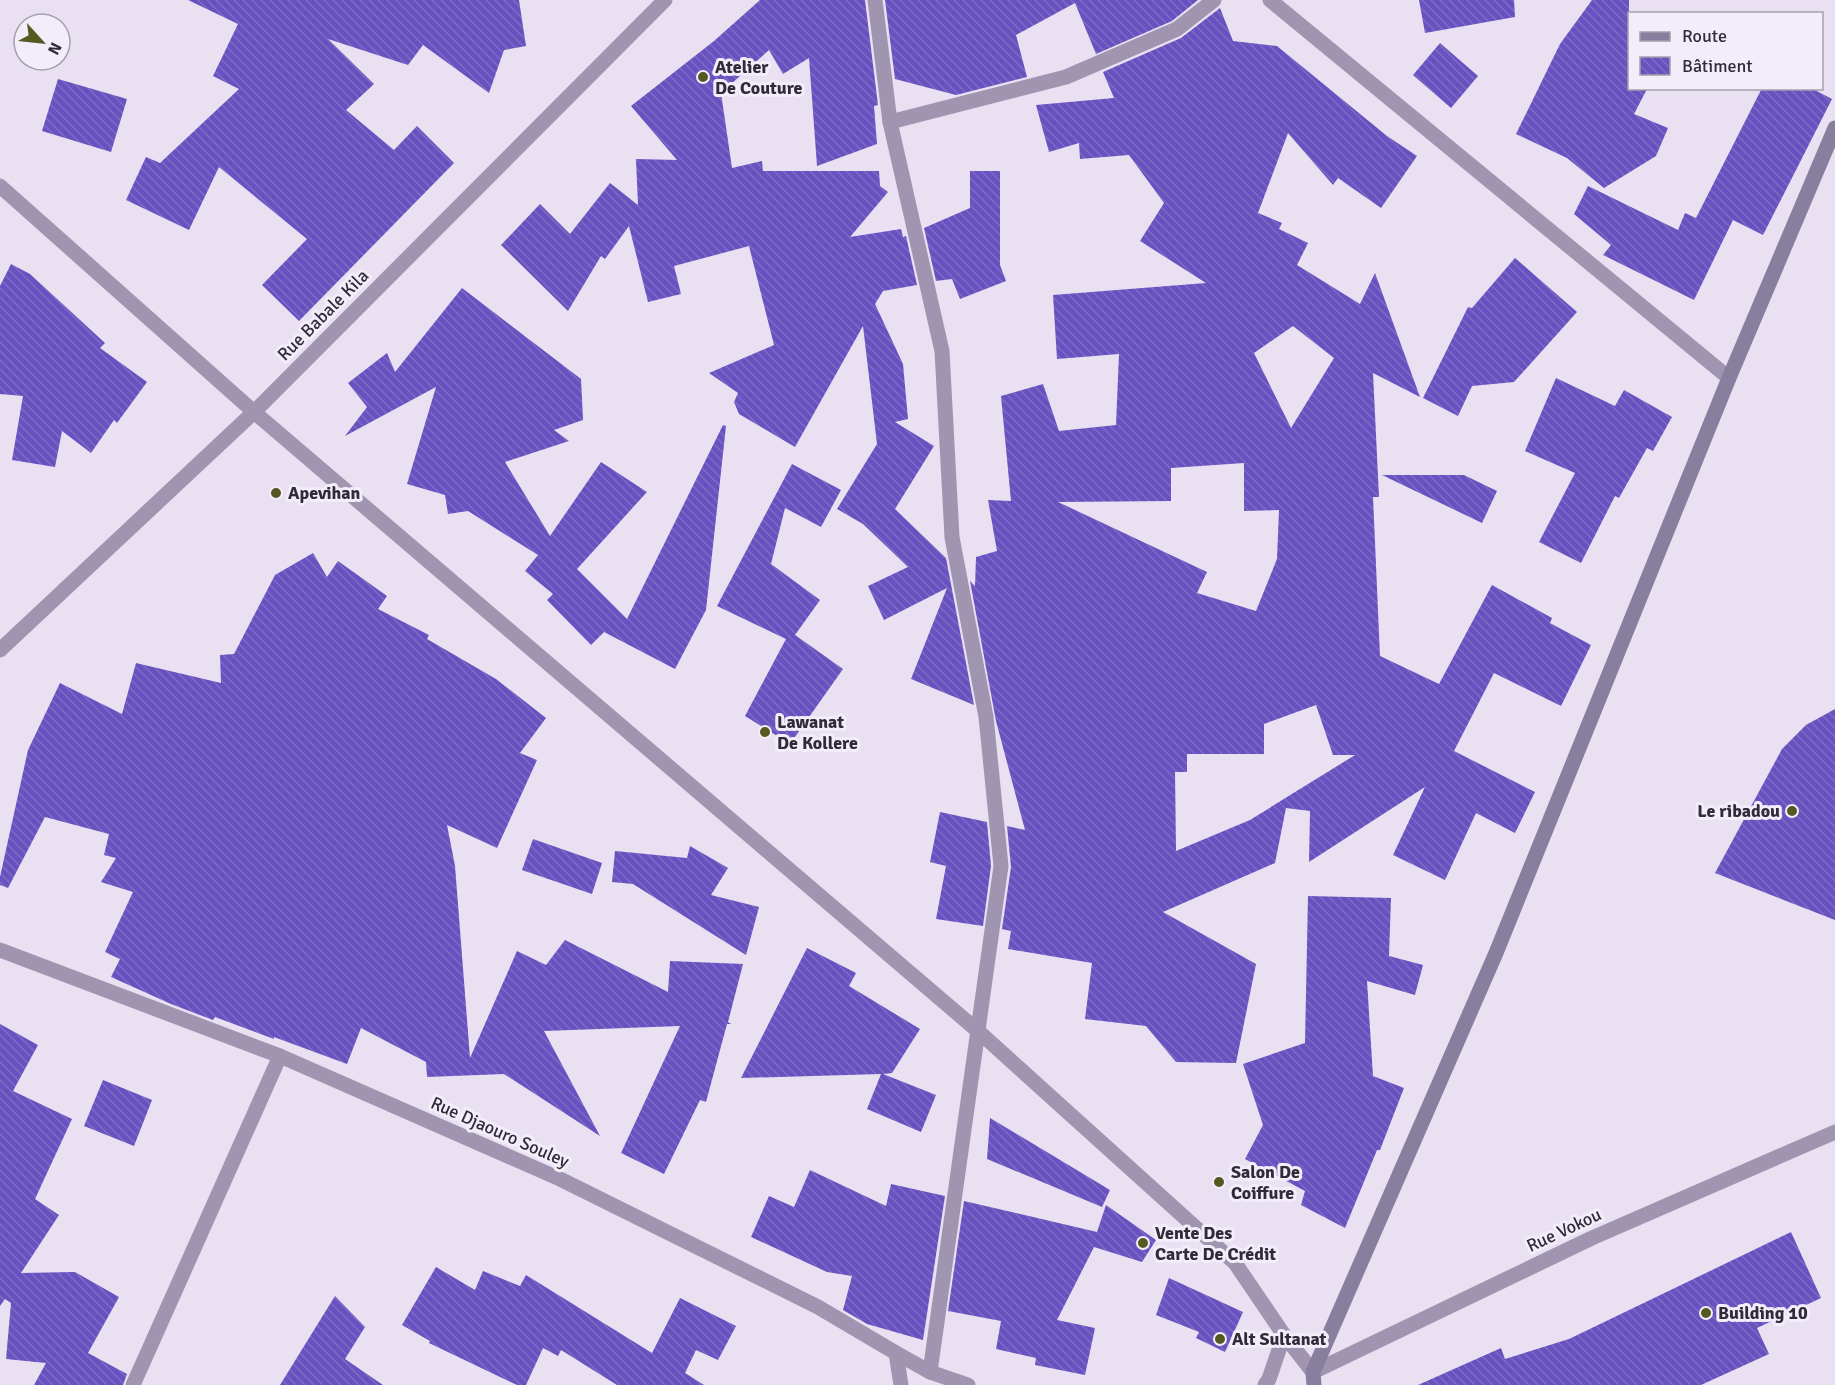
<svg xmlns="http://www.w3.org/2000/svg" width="1835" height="1385" viewBox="0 0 1835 1385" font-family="Signika,sans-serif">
	<defs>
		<pattern id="building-back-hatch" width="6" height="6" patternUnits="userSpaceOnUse" patternTransform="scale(1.5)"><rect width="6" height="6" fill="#6851c0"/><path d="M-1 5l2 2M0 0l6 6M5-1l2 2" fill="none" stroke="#7e6cc1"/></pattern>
	</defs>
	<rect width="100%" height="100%" fill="#e9e0f2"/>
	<!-- building -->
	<g fill="url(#building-back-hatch)" fill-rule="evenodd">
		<path d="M188 0H519L526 46 504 50 489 93 423 45 408 65 328 39 374 84 346 110 394 150 417 126 454 163 299 321 262 285 307 239 219 167 189 230 126 200 146 157 160 163 239 89 213 76 238 24Z"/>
		<path d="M760 0H865L878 105 874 106 877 144 817 166 809 58 783 74 769 50 721 93 732 168 762 161 763 171H879L880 186 888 192 850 237 901 229 903 237 906 236 917 285 883 291 875 304 903 364 908 419 895 422 934 446 895 509 946 558 974 705 911 679 947 588 884 620 868 586 908 567 863 524 837 509 877 444 863 326 795 447 739 414 734 402 738 393 709 373 774 345 749 246 674 266 681 294 648 302 629 226 605 259 601 256 568 311 501 245 540 204 570 234 610 183 638 205 636 159 677 160 631 106 714 41Z"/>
		<path d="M885 0H1198L1172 21 1096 54 1075 3 1016 35 1027 77 956 95 895 79Z"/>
		<path d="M1419 0H1514L1515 17 1425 33Z"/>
		<path d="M1592 0H1629V88L1647 89 1634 114 1668 128 1656 156 1604 188 1567 158 1516 134 1560 44Z"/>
		<path d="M1220 8 1233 41 1277 46 1387 136 1417 156 1381 208 1338 178 1333 185 1288 133 1258 213 1282 223 1279 229 1308 243 1297 265 1360 304 1375 273 1420 397 1373 373 1379 497H1373L1380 656 1439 684 1492 585 1552 618 1550 623 1591 645 1561 706 1494 673 1454 751 1535 792 1515 833 1476 813 1445 880 1393 855 1425 787 1309 862 1310 811 1286 808 1275 863 1163 912 1256 964 1236 1063 1176 1062 1146 1026 1085 1019 1092 963 1008 949 1011 931 1002 929 1011 867 1007 826 1025 830 996 721 970 581 975 586 976 557 997 551 988 500 1011 501 1001 396 1043 384 1059 431 1116 425 1119 354 1057 359 1053 295 1206 283 1140 241 1164 203 1129 155 1080 159 1079 143 1049 152 1036 105 1114 98 1103 72 1181 38ZM1293 326 1334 358 1291 428 1254 353ZM1244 463V511L1279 510 1277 559 1256 611 1197 593 1207 572 1058 502 1171 501V468ZM1316 705 1333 755H1355L1250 820 1176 851 1175 772H1187V754H1264V724Z"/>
		<path d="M1440 43 1478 76 1451 108 1413 75Z"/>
		<path d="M58 79 127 99 111 152 42 131Z"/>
		<path d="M1762 88H1811L1832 99 1763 235 1733 220 1694 300 1603 255 1611 245 1574 214 1588 186 1678 230 1685 213 1696 218Z"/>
		<path d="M970 171H1000V265L1006 281 960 299 952 279 936 281 924 228 970 208Z"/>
		<path d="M1515 258 1577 312 1514 382 1472 386 1458 416 1423 398 1468 307 1472 308Z"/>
		<path d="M11 264 30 274 105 343 100 348 147 382 117 423 114 420 91 453 62 431 55 467 12 460 23 396 0 394V286Z"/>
		<path d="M462 288 581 379 583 420 554 430 569 441 505 462 550 536 601 462 647 492 577 569 627 619 723 425 726 426 706 610 675 669 604 632 591 645 547 600 553 594 525 571 538 555 468 511 448 514 445 495 407 484 436 387 345 436 367 407 348 383 387 353 395 372Z"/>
		<path d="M1556 378 1615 406 1624 390 1672 417 1653 451 1647 448 1619 498 1615 496 1581 563 1539 542 1575 473 1525 451Z"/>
		<path d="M792 464 841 490 821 527 785 508 771 564 820 600 795 635 843 669 790 744 745 716 786 639 717 606Z"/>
		<path d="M1382 475H1464L1497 491 1482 523Z"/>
		<path d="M313 553 327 577 338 561 387 596 378 609 429 635 427 639 496 679 546 718 520 753 537 760 497 848 447 825 455 866 470 1058 517 951 546 965 565 940 668 992 670 961 743 964 728 1022 731 1024H727L706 1102 700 1100 664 1174 621 1153 680 1026 544 1031 600 1136 504 1074 427 1077 426 1062 361 1028 347 1064 274 1037V1039L215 1017 213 1020 171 1004 111 977 120 959 105 952 133 892 101 882 116 858 104 855 109 834 45 817 8 888 0 885V877L28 750 60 683 122 714 136 663 221 683 220 655 234 654 275 575Z"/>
		<path d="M1835 709V920L1715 873 1782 749 1806 725Z"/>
		<path d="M940 812 987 822 991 866 983 926 936 919 946 866 930 862Z"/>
		<path d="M533 839 602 863 592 894 522 870Z"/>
		<path d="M690 846 728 868 711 895 759 907 746 955 633 884 612 882 615 851 687 858Z"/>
		<path d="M1308 896 1391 898 1389 956 1423 965 1415 995 1367 981 1373 1076 1404 1088 1380 1150H1377L1345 1228 1301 1205 1305 1191 1245 1159 1263 1125 1243 1064 1305 1043Z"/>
		<path d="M807 948 856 973 849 986 920 1029 892 1073 883 1074 936 1095 921 1132 867 1109 881 1074 741 1078Z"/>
		<path d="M0 1024 38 1045 13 1091 72 1119 35 1199 59 1215 21 1273 75 1272 119 1297 88 1353 127 1374 123 1385H34L46 1363 6 1359 11 1303 5 1299 0 1306Z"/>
		<path d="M103 1080 152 1100 134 1146 84 1126Z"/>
		<path d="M990 1118 1110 1190 1102 1207 987 1159Z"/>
		<path d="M810 1170 886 1206 891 1184 945 1196 923 1340 867 1324 843 1310 852 1276 827 1272 751 1237 769 1196 794 1207Z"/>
		<path d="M964 1201 1097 1232 1106 1205 1156 1240 1142 1262 1094 1247 1057 1320 1095 1328 1085 1375 1035 1365 1036 1358 996 1349 1001 1321 948 1311Z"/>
		<path d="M1791 1232 1821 1298 1757 1328 1769 1354 1701 1385H1418L1501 1348 1505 1359 1569 1339Z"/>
		<path d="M436 1267 475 1290 483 1271 520 1286 526 1275 652 1353 680 1298 736 1326 718 1360 696 1350 685 1373 704 1385H617L561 1350 558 1356 543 1348 526 1385H517L429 1343 430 1341 402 1325Z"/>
		<path d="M1169 1278 1243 1312 1225 1352 1196 1338 1199 1332 1156 1315Z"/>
		<path d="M335 1296 365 1327 345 1359 383 1385H280Z"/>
	</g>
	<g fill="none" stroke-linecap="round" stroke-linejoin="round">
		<!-- street -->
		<g stroke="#a095b0" stroke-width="15">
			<path d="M875 0 890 122 942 351 952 537 986 717 1001 866 930 1372"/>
			<path d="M1270 0 1729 378"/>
			<path d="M890 122 1066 77 1177 29 1214 0"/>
			<path d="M0 186 254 412 978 1031 1235 1263 1284 1335 1313 1372 1592 1238 1835 1132"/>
			<path d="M0 650 254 412 665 0"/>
			<path d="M0 950 280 1056 560 1179 818 1307 896 1353 930 1372 968 1385"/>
			<path d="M896 1353 901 1385"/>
			<path d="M133 1385 280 1056"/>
			<path d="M1265 1385 1269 1379 1284 1335"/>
		</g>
		<!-- secondary -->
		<path stroke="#887e9e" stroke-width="15" d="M1314 1385 1313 1372 1496 953 1729 378 1835 128"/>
	</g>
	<!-- markers -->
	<g fill="#565822" stroke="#f3edfa" stroke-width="2">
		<circle cx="703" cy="77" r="6"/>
		<circle cx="276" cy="493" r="6"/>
		<circle cx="765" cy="732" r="6"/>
		<circle cx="1792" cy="811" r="6"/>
		<circle cx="1219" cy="1182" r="6"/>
		<circle cx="1143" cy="1243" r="6"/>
		<circle cx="1706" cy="1313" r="6"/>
		<circle cx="1220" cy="1339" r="6"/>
	</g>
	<g text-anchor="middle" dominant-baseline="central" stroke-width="6" stroke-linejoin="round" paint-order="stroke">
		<!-- poi labels -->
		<g font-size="18" font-weight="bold" fill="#2f2b39" stroke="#f3edfa" text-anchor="start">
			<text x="715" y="67">Atelier<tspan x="715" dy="21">De Couture</tspan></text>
			<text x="288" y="493">Apevihan</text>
			<text x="777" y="722">Lawanat<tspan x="777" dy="21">De Kollere</tspan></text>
			<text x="1780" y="811" text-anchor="end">Le ribadou</text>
			<text x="1231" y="1172">Salon De<tspan x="1231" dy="21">Coiffure</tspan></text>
			<text x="1155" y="1233">Vente Des<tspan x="1155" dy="21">Carte De Crédit</tspan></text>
			<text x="1718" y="1313">Building 10</text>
			<text x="1232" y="1339">Alt Sultanat</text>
		</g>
		<!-- street labels -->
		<g font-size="18" fill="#2f2b39" stroke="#f3edfa">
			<text transform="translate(323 315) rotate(-45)">Rue Babale Kila</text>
			<text transform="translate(500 1132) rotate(24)">Rue Djaouro Souley</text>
			<text transform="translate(1564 1230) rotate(-25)">Rue Vokou</text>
		</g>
	</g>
	<!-- legend -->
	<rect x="1628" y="12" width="195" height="78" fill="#f3edfa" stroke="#a59fad" stroke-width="1.5"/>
	<rect x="1640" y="32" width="30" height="9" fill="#887e9e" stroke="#a59fad" stroke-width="1.5"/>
	<text x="1682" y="42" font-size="18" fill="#2f2b39">Route</text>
	<rect x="1640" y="57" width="30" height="18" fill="url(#building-back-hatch)" stroke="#a59fad" stroke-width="1.5"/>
	<text x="1682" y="72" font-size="18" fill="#2f2b39">Bâtiment</text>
	<!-- north arrow -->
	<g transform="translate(42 42) rotate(117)"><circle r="28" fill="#f3edfa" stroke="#a59fad" stroke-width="1.5"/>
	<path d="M0-4.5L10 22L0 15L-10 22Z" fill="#565822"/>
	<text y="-9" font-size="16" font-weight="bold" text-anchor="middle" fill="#2f2b39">N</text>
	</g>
</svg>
